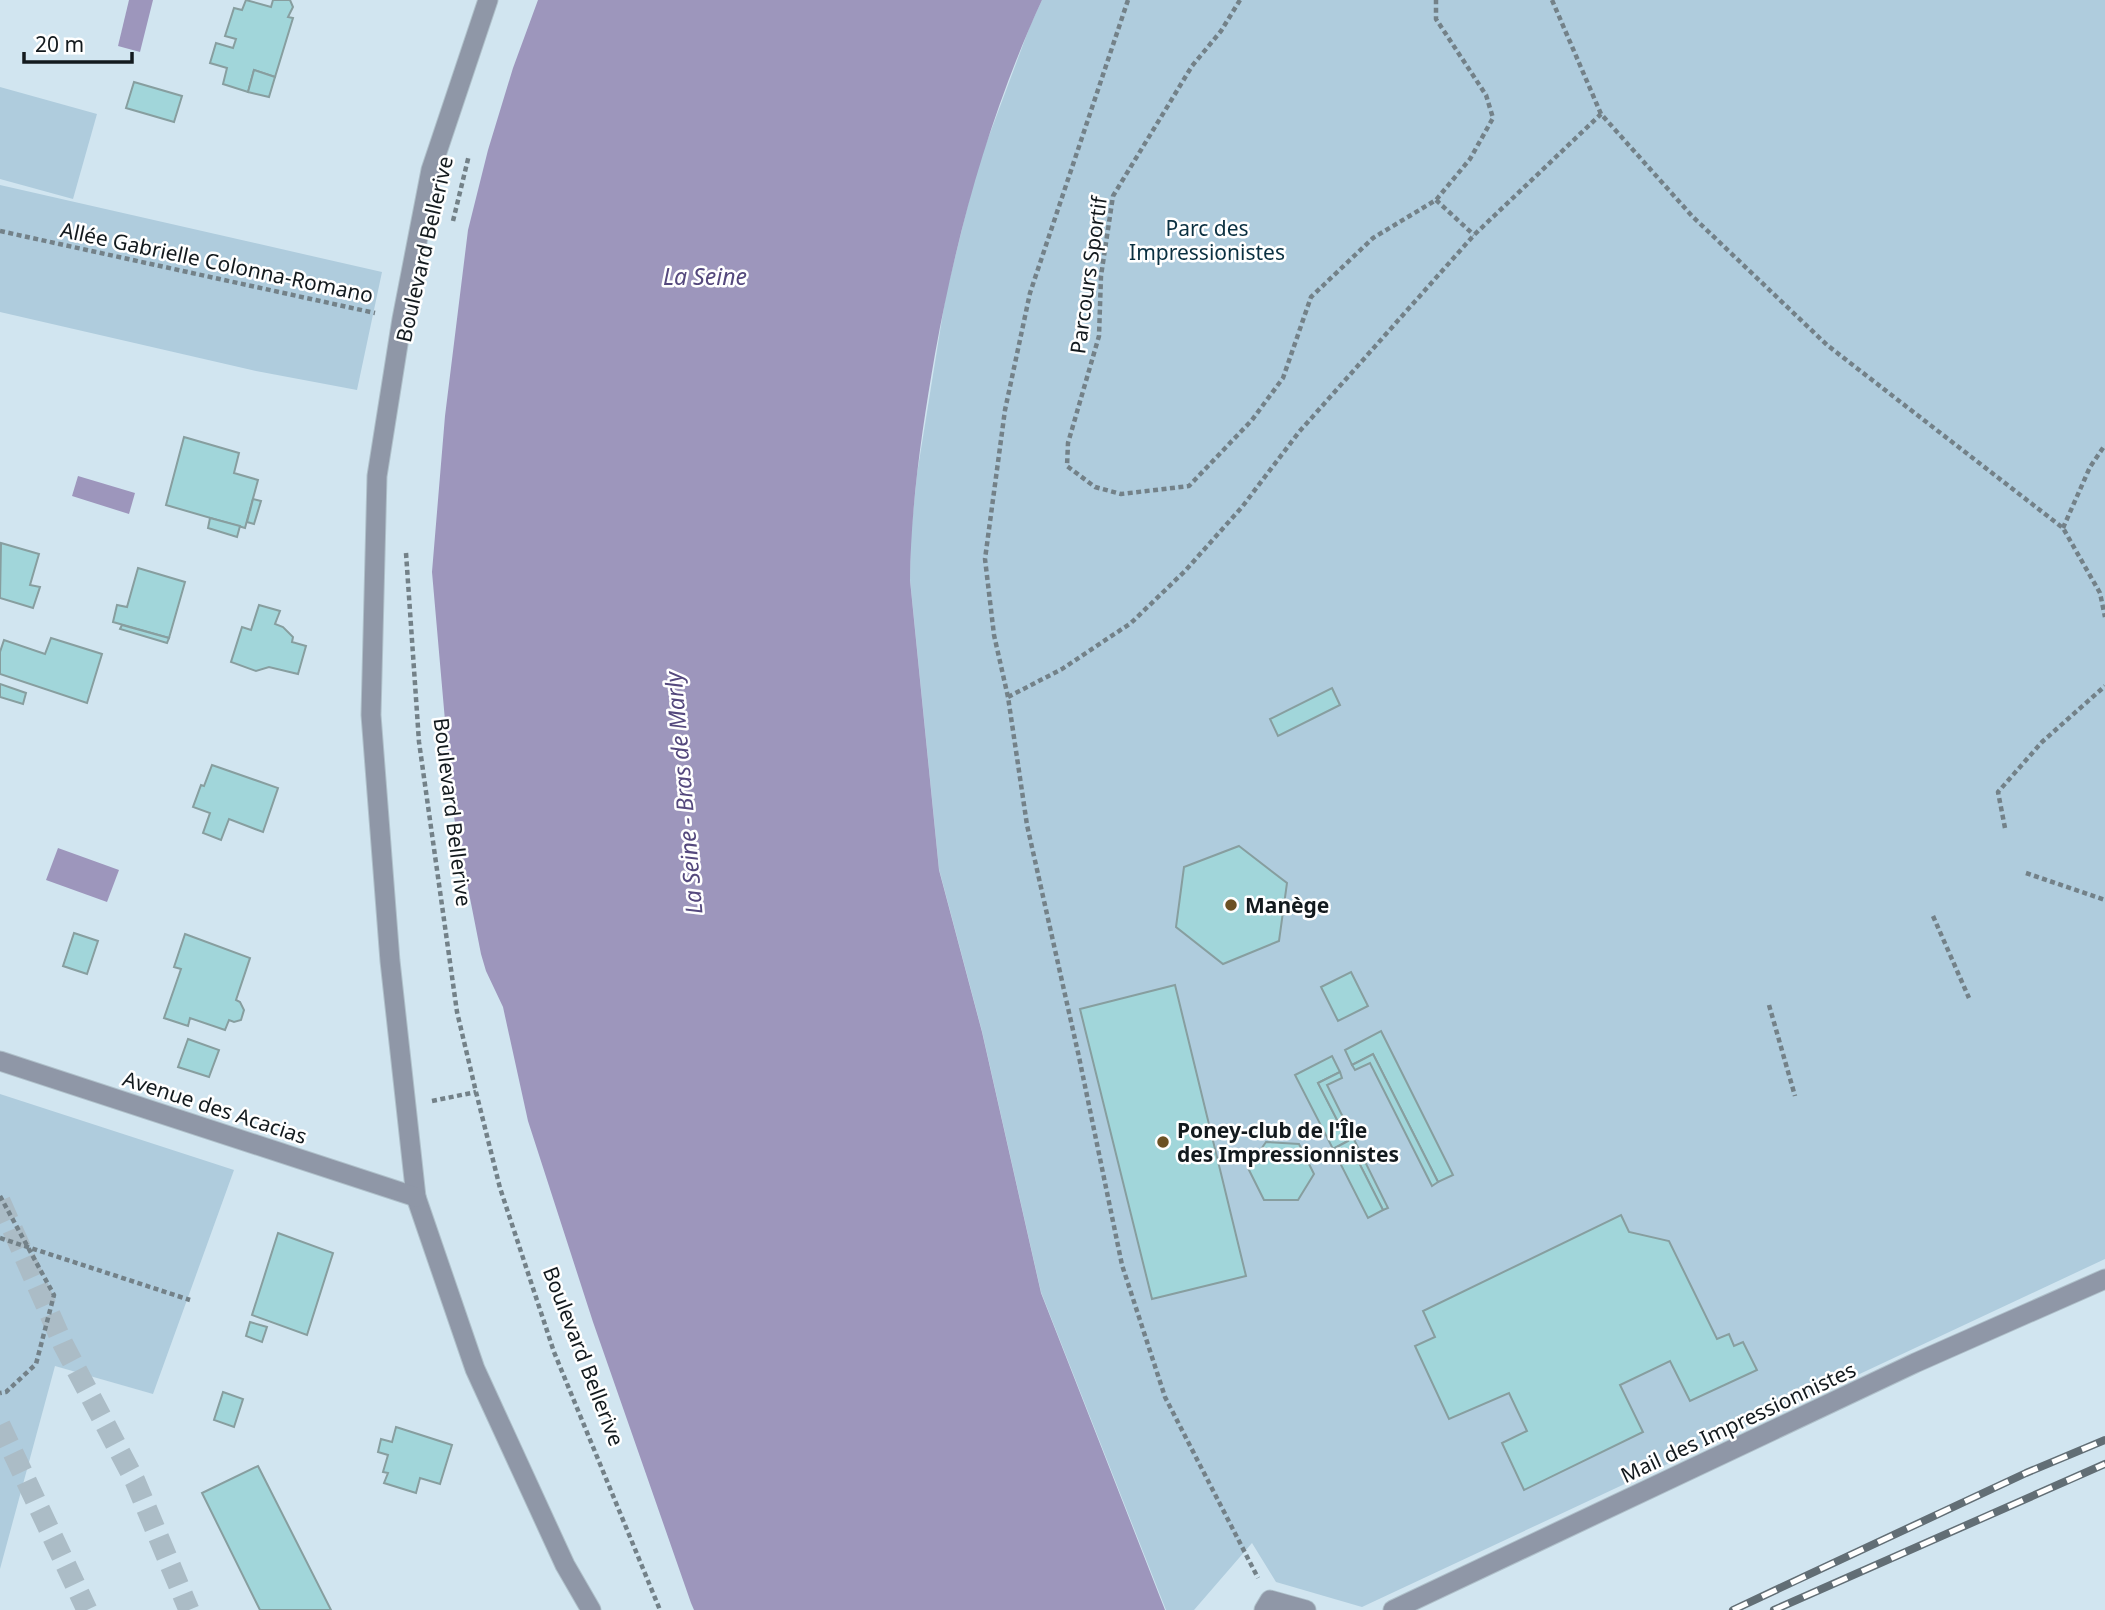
<svg xmlns="http://www.w3.org/2000/svg" width="2105" height="1610" viewBox="0 0 2105 1610" font-family="'Noto Sans',sans-serif">
	<rect width="100%" height="100%" fill="#d1e5f0"/>
	<!-- green -->
	<g fill="#afccdd">
		<path d="M1042 0H2105V1259L1362 1607 1276 1582 1252 1543 1194 1610H1166L1041 1292 982 1031 939 869 910 579 911 534 917 474 946 294 977 168 1030 26Z"/>
		<path d="M0 87 97 114 73 199 0 179Z"/>
		<path d="M0 185 382 272 357 390 256 371 0 312Z"/>
		<path d="M0 1094 234 1170 153 1394 55 1366 0 1569Z"/>
	</g>
	<!-- water -->
	<g fill="#9d96bc">
		<path d="M129 0H153L140 52 118 46Z"/>
		<path d="M538 0H1042C990 113 957 232 935 354 922 429 911 503 910 580L939 870 982 1032 1041 1293 1165 1610H694L691 1603 593 1322 528 1121 503 1007 486 971 481 954 453 812 432 572 445 416 468 230 488 150 513 68Z"/>
		<path d="M78 476 135 493 129 514 72 496Z"/>
		<path d="M58 848 119 870 107 902 46 880Z"/>
	</g>
	<!-- building -->
	<g fill="#a1d6da" stroke="#879e9f" stroke-width="2">
		<path d="M246 0 271 7 273 0H290L293 7 288 17 293 18 275 77 254 70 248 92 223 84 227 68 210 63 216 43 233 48 236 39 225 36 234 8 242 10Z"/>
		<path d="M254 70 275 77 269 97 248 92Z"/>
		<path d="M134 82 182 96 174 122 126 108Z"/>
		<path d="M184 437 239 453 234 473 258 480 245 528 166 505Z"/>
		<path d="M253 499 261 501 254 524 247 522Z"/>
		<path d="M210 518 240 526 237 537 208 528Z"/>
		<path d="M1 543 39 554 30 585 40 587 33 608 0 598Z"/>
		<path d="M138 568 185 582 169 638 113 622 117 605 127 607Z"/>
		<path d="M259 605 280 611 275 624 283 627 293 637 292 642 306 646 298 674 269 667 256 671 231 662 242 627 251 630Z"/>
		<path d="M122 625 169 638 167 643 120 629Z"/>
		<path d="M51 638 102 654 87 703 0 674V652L4 640 45 654Z"/>
		<path d="M0 684 26 693 23 704 0 697Z"/>
		<path d="M1332 688 1340 705 1278 736 1270 719Z"/>
		<path d="M212 765 278 788 263 832 229 819 221 840 203 833 210 813 193 807 201 785 204 786Z"/>
		<path d="M1239 846 1287 883 1279 941 1223 964 1176 927 1184 867Z"/>
		<path d="M74 933 98 941 87 974 63 966Z"/>
		<path d="M185 934 250 958 236 1000 240 1002 244 1010 241 1020 234 1022 229 1020 225 1030 190 1018 188 1026 164 1018 181 969 174 967Z"/>
		<path d="M1351 972 1368 1006 1338 1021 1321 987Z"/>
		<path d="M1175 985 1246 1276 1152 1299 1080 1009Z"/>
		<path d="M1381 1031 1453 1175 1438 1182 1373 1054 1352 1065 1345 1050Z"/>
		<path d="M188 1039 219 1050 209 1077 178 1067Z"/>
		<path d="M1373 1054 1438 1182 1432 1186 1370 1063 1355 1070 1352 1065Z"/>
		<path d="M1332 1056 1340 1072 1318 1083 1348 1141 1333 1149 1295 1075Z"/>
		<path d="M1340 1072 1342 1078 1327 1085 1388 1208 1383 1210 1353 1151 1338 1159 1333 1149 1348 1141 1318 1083Z"/>
		<path d="M1266 1142 1299 1144 1314 1174 1298 1200H1264L1248 1168Z"/>
		<path d="M1353 1151 1383 1210 1368 1218 1338 1159Z"/>
		<path d="M1621 1215 1629 1232 1669 1241 1717 1339 1729 1334 1734 1346 1743 1342 1757 1370 1690 1401 1670 1361 1620 1385 1643 1432 1524 1490 1502 1443 1527 1431 1509 1393 1449 1419 1415 1346 1435 1337 1423 1311Z"/>
		<path d="M278 1233 333 1253 307 1335 252 1315Z"/>
		<path d="M250 1322 267 1327 262 1342 246 1336Z"/>
		<path d="M223 1392 243 1399 234 1427 214 1420Z"/>
		<path d="M396 1427 452 1445 440 1484 420 1478 416 1493 384 1483 388 1473 383 1472 388 1455 378 1452 381 1439 392 1442Z"/>
		<path d="M258 1466 331 1610H260L202 1493Z"/>
	</g>
	<g fill="none" stroke-linecap="round" stroke-linejoin="round">
		<!-- motorway-tunnel -->
		<g stroke="#abbcc6" stroke-width="21" stroke-dasharray="21 10" stroke-linecap="butt">
			<path d="M0 1201 63 1344 135 1481 189 1610"/>
			<path d="M0 1425 87 1610"/>
		</g>
		<defs>
			<g id="minor">
				<path d="M488 0 431 170 402 319 377 476 371 715 390 961 416 1197 475 1369 565 1565 591 1610"/>
				<path d="M0 1061 416 1197"/>
				<path d="M1264 1610 1270 1600 1306 1610"/>
				<path d="M1393 1610 1915 1363 2105 1279"/>
			</g>
		</defs>
		<!-- minor casing -->
		<use href="#minor" stroke="#afc0ca" stroke-width="21"/>
		<!-- path -->
		<g stroke="#738188" stroke-width="4.5" stroke-dasharray="5 3.5" stroke-linecap="butt">
			<path d="M1128 0 1030 293 1005 410 985 559 994 635 1008 697 1027 825 1079 1057 1122 1265 1165 1397 1258 1578"/>
			<path d="M1240 0 1221 31 1192 66 1113 196 1101 276 1099 336 1068 443 1067 466 1095 487 1121 494 1189 486 1252 420 1283 378 1311 297 1373 238 1436 200 1470 159 1493 118 1486 95 1436 19V0"/>
			<path d="M1552 0 1601 114 1692 216 1827 345 2063 528 2100 593 2105 617"/>
			<path d="M1436 200 1474 235"/>
			<path d="M453 221 469 155"/>
			<path d="M0 231 375 313"/>
			<path d="M2063 528 2090 467 2105 445"/>
			<path d="M406 553 419 742 457 1012 476 1092 500 1188 554 1352 660 1610"/>
			<path d="M1008 697 1062 669 1131 623 1185 571 1242 507 1299 432 1474 235 1601 114"/>
			<path d="M2005 828 1998 792 2042 742 2105 686"/>
			<path d="M2026 873 2105 900"/>
			<path d="M1933 916 1969 998"/>
			<path d="M1769 1005 1795 1096"/>
			<path d="M432 1101 476 1092"/>
			<path d="M0 1196 54 1295 36 1364 6 1392 0 1393"/>
			<path d="M0 1238 190 1300"/>
		</g>
		<!-- minor -->
		<use href="#minor" stroke="#8f97a7" stroke-width="19"/>
		<defs>
			<g id="rail">
				<path d="M1733 1610 2026 1473 2105 1440"/>
				<path d="M1774 1610 2105 1464"/>
			</g>
		</defs>
		<!-- rail casing -->
		<use href="#rail" stroke="#626e75" stroke-width="8"/>
		<!-- rail -->
		<use href="#rail" stroke="#fff" stroke-width="5" stroke-dasharray="16" stroke-linecap="butt"/>
	</g>
	<!-- markers -->
	<g fill="#6b5123" stroke="#fff" stroke-width="2.5">
		<circle cx="1231" cy="905" r="7"/>
		<circle cx="1163" cy="1142" r="7"/>
	</g>
	<g text-anchor="middle" dominant-baseline="central" stroke-width="5" stroke-linejoin="round" paint-order="stroke">
		<!-- park labels -->
		<g font-size="21" fill="#0a3041" stroke="#fff">
			<text x="1207" y="228">Parc des<tspan x="1207" dy="24">Impressionistes</tspan></text>
		</g>
		<!-- street labels -->
		<g font-size="21" fill="#131a1e" stroke="#fff">
			<text transform="translate(424 249) rotate(-77)">Boulevard Bellerive</text>
			<text transform="translate(217 262) rotate(12)">Allée Gabrielle Colonna-Romano</text>
			<text transform="translate(1088 275) rotate(-82)">Parcours Sportif</text>
			<text transform="translate(453 812) rotate(83)">Boulevard Bellerive</text>
			<text transform="translate(215 1107) rotate(18)">Avenue des Acacias</text>
			<text transform="translate(584 1356) rotate(69)">Boulevard Bellerive</text>
			<text transform="translate(1738 1422) rotate(-25)">Mail des Impressionnistes</text>
		</g>
		<!-- poi labels -->
		<g font-size="21" font-weight="bold" fill="#131a1e" stroke="#fff" text-anchor="start">
			<text x="1245" y="905">Manège</text>
			<text x="1177" y="1130">Poney-club de l'Île<tspan x="1177" dy="24">des Impressionnistes</tspan></text>
		</g>
		<!-- water labels -->
		<g font-size="23" font-style="italic" fill="#54487d" stroke="#fff">
			<text x="705" y="276">La Seine</text>
			<text transform="translate(683 793) rotate(-95)">La Seine - Bras de Marly</text>
		</g>
	</g>
	<!-- scale -->
	<path d="M24 52v10h108v-10" fill="none" stroke="#131a1e" stroke-width="3.5"/>
	<text x="35" y="52" font-size="21" fill="#131a1e" stroke="#ffffff" stroke-width="5" paint-order="stroke">20 m</text>
</svg>
